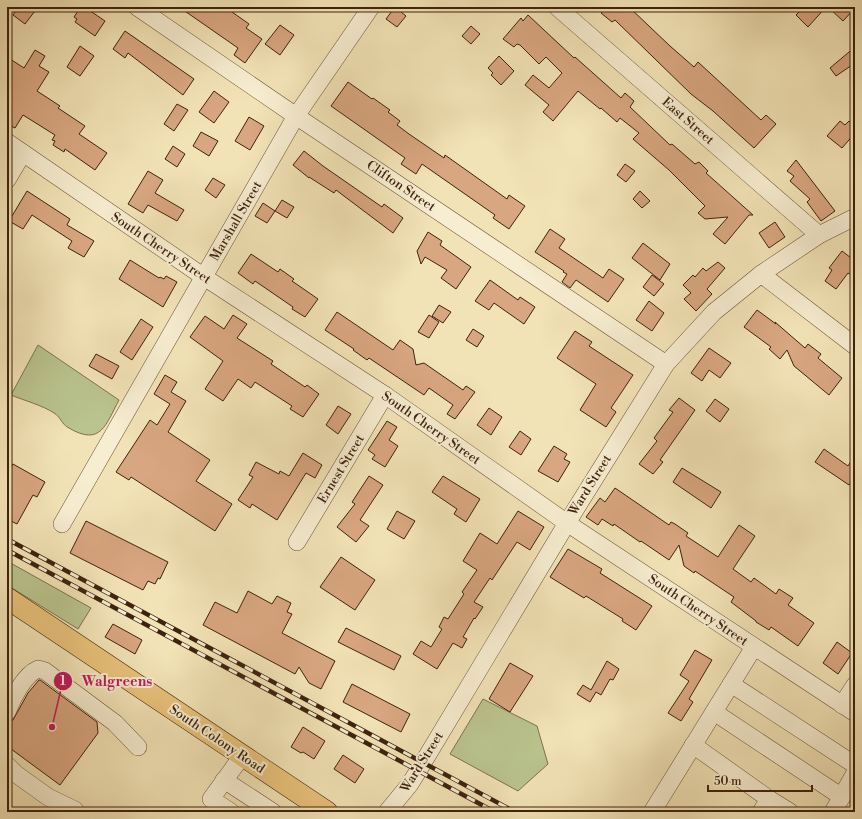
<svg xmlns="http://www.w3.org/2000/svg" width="862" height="819" viewBox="0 0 862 819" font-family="'Libre Bodoni',serif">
	<rect width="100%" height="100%" fill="#f2e3b6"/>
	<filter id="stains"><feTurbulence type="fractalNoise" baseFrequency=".005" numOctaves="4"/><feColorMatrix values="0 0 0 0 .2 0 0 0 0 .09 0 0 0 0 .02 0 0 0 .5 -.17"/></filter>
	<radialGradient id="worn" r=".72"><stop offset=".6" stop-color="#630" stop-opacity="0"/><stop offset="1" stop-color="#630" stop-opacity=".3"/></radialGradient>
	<!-- green -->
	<g fill="#bac48e" stroke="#7c734e">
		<path d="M38 345 119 400C106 424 101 447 69 428 62 425 60 416 54 413 44 406 23 400 11 395Z"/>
		<path d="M7 561 91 608 78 629 7 585Z"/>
		<path d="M483 699 537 726 548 764 518 791 450 754Z"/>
	</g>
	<!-- building -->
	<g fill="#d8a680" stroke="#3e220e">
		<path d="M19 7H29L35 11 25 24 13 15Z"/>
		<path d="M179 7H225L249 24 246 28 262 39 245 63 234 55 238 48Z"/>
		<path d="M395 7 406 16 397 27 386 19Z"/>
		<path d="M602 7H629L670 46 694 67 698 62 761 120 766 115 776 124 754 148 713 111 691 94 615 20 612 22 601 13 604 10Z"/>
		<path d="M804 7H826L808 27 796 15Z"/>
		<path d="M828 7H855V8L843 21Z"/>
		<path d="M80 8 84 11 86 8 105 21 95 36 75 22 77 19 74 17Z"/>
		<path d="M528 15 574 58 575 57 621 98 625 93 634 101 630 107 670 145 672 144 695 164 699 162 708 171 706 173 753 215H749L725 244 713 234 728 217 705 219 698 213 705 206 669 170 633 139 639 133 620 118 617 122 601 108 600 109 578 91 553 121 543 112 549 105 525 85 533 75 549 88 562 73 546 57 539 64 520 45 517 44 514 47 503 39 521 18 523 21Z"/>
		<path d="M280 25 294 35 280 55 265 44Z"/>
		<path d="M471 26 480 34 471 44 462 36Z"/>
		<path d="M125 31 194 79 183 95 128 53 125 58 113 49Z"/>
		<path d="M80 46 94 56 80 76 67 67Z"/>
		<path d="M855 47V63L836 76 830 68Z"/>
		<path d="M35 50 45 56 39 66 49 72 37 91 60 106 58 108 85 126 79 134 107 153 95 170 65 149 64 152 53 145 55 141 52 140 55 135 23 115 15 128 7 124V57L24 68Z"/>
		<path d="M499 56 514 71 501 85 491 75 493 73 488 68Z"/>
		<path d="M348 82 372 99 373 98 390 110 388 112 400 121 397 125 409 134 444 158 445 155 507 199 509 195 525 206 509 229 493 218 495 215 422 164 416 174 401 164 405 158 331 106Z"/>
		<path d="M214 91 229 102 214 123 199 112Z"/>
		<path d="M177 104 188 110 174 131 164 124Z"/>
		<path d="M249 117 264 126 250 150 235 141Z"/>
		<path d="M840 121 845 125 849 121 855 127V133L842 148 827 136Z"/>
		<path d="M201 132 218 141 209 156 193 146Z"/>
		<path d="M173 146 185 154 177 167 165 159Z"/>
		<path d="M304 151 323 166 382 207 384 204 403 218 393 233 336 190 334 193 309 177V178L293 165Z"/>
		<path d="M796 160 835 211 821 221 807 202 810 199 790 181 794 176 787 171Z"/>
		<path d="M625 164 635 171 626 182 617 175Z"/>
		<path d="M148 171 163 180 155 193 184 210 177 221 148 205 143 213 128 204Z"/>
		<path d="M213 178 225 185 216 198 205 190Z"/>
		<path d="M27 191 70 219 67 225 94 241 84 257 68 248 72 241 32 215 23 229 9 221Z"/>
		<path d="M640 191 650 201 642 208 633 199Z"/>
		<path d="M282 200 294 207 287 218 275 211Z"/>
		<path d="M263 203 275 211 267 223 255 216Z"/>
		<path d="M775 222 785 237 769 248 759 233Z"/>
		<path d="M550 229 565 239 559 248 603 278 609 269 624 279 608 302 576 280 570 288 562 282 567 274 563 272 564 271 535 252Z"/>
		<path d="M428 232 442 241 440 245 471 267 456 289 441 278 447 270 425 257 421 264 417 251Z"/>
		<path d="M643 243 670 264 660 280 632 258Z"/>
		<path d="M842 251 855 261V278L848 273 836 289 825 281 832 270 829 268Z"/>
		<path d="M251 254 278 272 280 269 294 279 292 281 318 299 305 317 292 309 293 307 255 281 253 284 238 273Z"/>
		<path d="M130 260 159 278 160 277 164 279 166 276 177 282 163 307 119 279Z"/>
		<path d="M718 262 725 268 707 289 712 294 696 311 684 299 691 293 683 285 693 275 695 277 703 268 706 271Z"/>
		<path d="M652 275 664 284 654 296 643 287Z"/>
		<path d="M490 280 518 300 520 297 535 307 524 324 494 303 489 310 475 301Z"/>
		<path d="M649 301 664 313 652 331 636 320Z"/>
		<path d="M439 305 451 312 443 323 432 316Z"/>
		<path d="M757 310 776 324 775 322 805 348 808 344 821 354 818 358 842 378 829 395 794 366 787 350 780 359 769 349 771 347 744 327Z"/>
		<path d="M337 312 393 350 400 340 413 349 416 365 424 363 463 390 466 386 475 392 455 419 447 414 453 405 429 388 424 395 369 358 367 360 353 350 354 349 325 330Z"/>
		<path d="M233 315 247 324 237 338 273 361 271 364 305 387 307 385 319 394 303 417 290 409 292 406 255 382 251 388 238 379 223 401 205 389 223 361 190 337 205 316 224 329Z"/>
		<path d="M429 315 439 322 429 338 418 332Z"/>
		<path d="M141 319 153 327 132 360 120 352Z"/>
		<path d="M473 329 484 336 477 347 466 340Z"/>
		<path d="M575 331 592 342 589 346 633 375 611 408 616 412 606 427 580 410 596 384 557 358Z"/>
		<path d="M709 348 731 363 720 378 709 370 702 381 691 373Z"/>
		<path d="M96 354 119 366 112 379 89 366Z"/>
		<path d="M165 375 177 382 171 392 186 401 168 432 210 460 196 481 232 504 215 531 131 477 129 480 116 472 150 420 157 425 170 404 154 394Z"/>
		<path d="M679 398 695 410 660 460 663 462 653 474 639 464 657 441 654 438 673 412 669 410Z"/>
		<path d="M715 399 729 409 720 422 706 411Z"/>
		<path d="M338 406 351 414 338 434 326 425Z"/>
		<path d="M489 408 502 417 491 435 477 425Z"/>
		<path d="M387 421 397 427 389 440 398 446 385 467 372 459 375 455 368 450Z"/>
		<path d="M520 431 531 439 521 455 509 447Z"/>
		<path d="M554 446 567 454 564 459 570 462 558 482 538 471Z"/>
		<path d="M824 449 848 466 855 455V476L849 485 815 462Z"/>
		<path d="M303 453 322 465 315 478 306 473 277 520 252 504 250 508 238 500 253 477 249 475 256 462 279 474 280 471 289 476Z"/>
		<path d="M13 464 45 482 37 497 33 495 17 524 7 519V475Z"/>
		<path d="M682 468 721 492 711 508 673 482Z"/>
		<path d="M369 476 383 485 360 520 369 526 356 542 337 527 355 504 352 502Z"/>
		<path d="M443 476 480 499 466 522 454 514 457 509 432 492Z"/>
		<path d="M615 488 669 525 671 522 675 524 688 533 686 536 718 557 739 525 755 536 733 569 751 582 754 578 776 594 779 589 793 598 788 605 814 623 798 646 771 627 769 630 756 622V621L731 602 734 597 695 571 694 573 684 566 679 545 669 560 641 541 640 542 614 524 613 526 602 519 598 525 586 517 600 498 605 502Z"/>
		<path d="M397 511 415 521 404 539 387 529Z"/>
		<path d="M518 511 544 527 530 550 517 542 492 580 490 578 474 602 483 607 475 619 474 618 463 637 467 639 462 648 453 643 437 669 413 654 421 641 431 647 442 629 439 627 444 617 448 619 464 594 462 592 477 570 463 561 480 533 497 544Z"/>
		<path d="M86 521 168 562 160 579 158 578 155 584 148 581 143 590 70 553Z"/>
		<path d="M568 549 602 569 600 573 652 606 636 630 622 621 623 619 586 596 584 598 550 577Z"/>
		<path d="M341 557 375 580 355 610 320 587Z"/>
		<path d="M248 591 272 604 277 596 291 603 287 612 292 614 282 633 335 661 321 689 309 683 299 667 295 674 203 625 215 602 237 613Z"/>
		<path d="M113 624 142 640 135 654 105 637Z"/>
		<path d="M346 628 401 656 394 670 338 642Z"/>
		<path d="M837 642 852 653 838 674 823 663Z"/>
		<path d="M695 650 712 660 689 699 693 702 681 721 668 713 689 681 680 675Z"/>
		<path d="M607 661 619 669 613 680 610 679 601 695 596 692 590 702 577 694 583 685 591 690Z"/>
		<path d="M510 663 533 676 510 712 489 699Z"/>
		<path d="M39 680H40L97 722 98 733 60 785 7 746V722L13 720 28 693Z"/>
		<path d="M352 684 410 714 401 732 343 702Z"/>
		<path d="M303 727 325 741 314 759 303 752 301 753 291 747Z"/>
		<path d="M343 755 364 769 355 783 334 769Z"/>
	</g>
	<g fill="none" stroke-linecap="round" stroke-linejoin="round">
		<defs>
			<g id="minor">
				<path d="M137 7 296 116 666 364"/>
				<path d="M557 7 819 235"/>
				<path d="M7 142 204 277 385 395 567 523 855 713"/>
				<path d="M7 180 23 153"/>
				<path d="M761 274 855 346"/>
				<path d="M62 524 296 116 371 7"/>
				<path d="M297 542 385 395"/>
				<path d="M731 684 855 765"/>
				<path d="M842 705 855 685"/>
				<path d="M7 712C12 699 24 675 38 669L45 671 115 723 138 747"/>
				<path d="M714 712 842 797"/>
				<path d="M693 745 769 799"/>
				<path d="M7 765 16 774 48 797 75 810"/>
				<path d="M224 780 273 812"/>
				<path d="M231 812 211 799 242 756"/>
				<path d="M387 812 410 784 418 771 567 523 666 364 714 312 761 274 819 235 855 217"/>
				<path d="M652 812 754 647"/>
				<path d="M761 812 769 799 790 812"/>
				<path d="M833 812 855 773"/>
			</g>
			<path id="major" d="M7 598 327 812"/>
		</defs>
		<!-- minor casing -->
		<use href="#minor" stroke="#6b5238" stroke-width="18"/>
		<!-- major casing -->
		<use href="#major" stroke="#3e220e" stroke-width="22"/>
		<!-- minor -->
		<use href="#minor" stroke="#f7edd0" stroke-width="17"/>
		<!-- major -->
		<use href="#major" stroke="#e9c27b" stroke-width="21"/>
		<defs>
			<g id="rail">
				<path d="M7 539 515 812"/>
				<path d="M7 550 495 812"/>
			</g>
		</defs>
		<!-- rail casing -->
		<use href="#rail" stroke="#3e220e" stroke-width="4.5"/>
		<!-- rail -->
		<use href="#rail" stroke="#f7edd0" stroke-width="3" stroke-dasharray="9" stroke-linecap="butt"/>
	</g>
	<g text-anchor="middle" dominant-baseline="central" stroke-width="4" stroke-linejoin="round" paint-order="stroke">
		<!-- street labels -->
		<g font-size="13" fill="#3e220e" stroke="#f7edd0">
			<text transform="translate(688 121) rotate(41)">East Street</text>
			<text transform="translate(401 186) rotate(34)">Clifton Street</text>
			<text transform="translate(236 221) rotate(-60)">Marshall Street</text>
			<text transform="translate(161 248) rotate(34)">South Cherry Street</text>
			<text transform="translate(431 428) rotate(35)">South Cherry Street</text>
			<text transform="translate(341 469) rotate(-59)">Ernest Street</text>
			<text transform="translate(590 485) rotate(-58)">Ward Street</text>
			<text transform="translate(698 610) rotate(34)">South Cherry Street</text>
			<text transform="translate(217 739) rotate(34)">South Colony Road</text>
			<text transform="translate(422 762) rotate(-58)">Ward Street</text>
		</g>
	</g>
	<!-- callouts -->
	<path fill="none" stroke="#c2185b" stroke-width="1.5" d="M52 727L63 681"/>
	<g fill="#c2185b" stroke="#f7edd0" stroke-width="1.5">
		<circle cx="52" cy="727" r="4"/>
		<circle cx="63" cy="681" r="10"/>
	</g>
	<g font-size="12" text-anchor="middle" font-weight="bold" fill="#fff">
		<text x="63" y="685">1</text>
	</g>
	<g font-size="14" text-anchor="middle" font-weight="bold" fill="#c2185b" stroke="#f7edd0" stroke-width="4" stroke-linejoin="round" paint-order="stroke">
		<text x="117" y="686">Walgreens</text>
	</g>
	<!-- margin -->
	<rect width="862" height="819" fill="none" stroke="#f2e3b6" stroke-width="24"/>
	<rect x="8" y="8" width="846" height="803" fill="none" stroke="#3e220e" stroke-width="2"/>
	<rect x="12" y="12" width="838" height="795" fill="none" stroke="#3e220e"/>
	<!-- scale -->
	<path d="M708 785v6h104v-6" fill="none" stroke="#3e220e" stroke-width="2"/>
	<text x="714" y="785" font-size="12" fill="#3e220e" stroke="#f7edd0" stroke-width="3" paint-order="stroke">50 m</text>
	<rect width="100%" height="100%" filter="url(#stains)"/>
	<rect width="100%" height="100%" fill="url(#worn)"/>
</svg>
